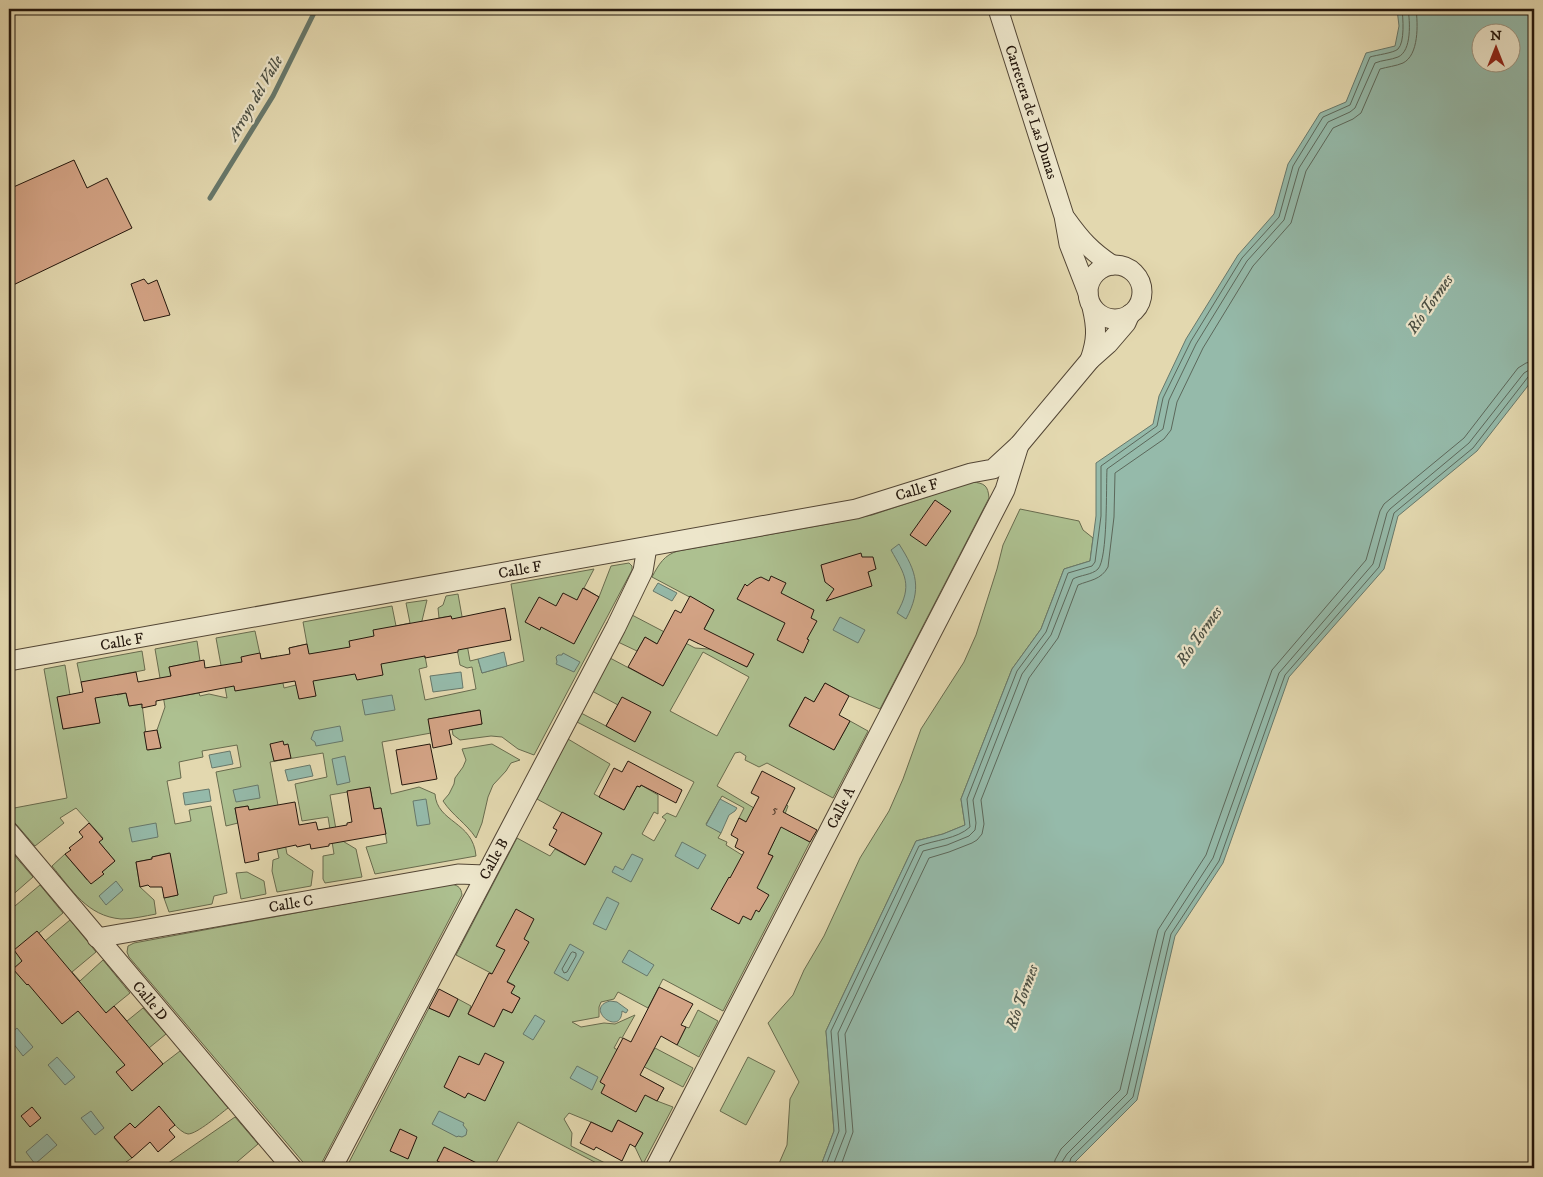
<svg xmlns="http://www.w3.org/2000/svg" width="1543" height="1177" viewBox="0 0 1543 1177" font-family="'IM FELL DW Pica',serif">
	<rect width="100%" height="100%" fill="#e3d8af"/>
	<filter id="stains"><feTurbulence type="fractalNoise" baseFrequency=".004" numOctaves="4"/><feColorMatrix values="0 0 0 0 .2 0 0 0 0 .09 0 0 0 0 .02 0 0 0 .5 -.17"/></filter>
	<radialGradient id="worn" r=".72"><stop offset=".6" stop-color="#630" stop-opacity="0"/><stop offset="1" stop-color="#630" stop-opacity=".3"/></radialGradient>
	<!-- green -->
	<g fill="#adc090" stroke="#686b4e" fill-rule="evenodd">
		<path d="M972 482C985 483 988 486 989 498L880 709 849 696 825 683 814 702 805 697 789 725 834 750 850 721 868 731 833 798 767 763 759 767 745 760 746 756 740 752 735 753 717 786 754 808 771 817 781 799 788 806 785 814 793 818 787 830 810 842 723 1011 663 979 648 1008 618 992 614 999 601 1002 599 1007V1017L572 1022 581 1027 604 1023 615 1024 635 1015 622 1038 620 1037 614 1048 646 1064 655 1048 693 1068 683 1087 631 1060 625 1069 629 1071V1073L634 1076 636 1073 664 1088 657 1101 673 1107 643 1164 635 1147 643 1133 618 1120 612 1132 591 1122 569 1113 564 1119 572 1133 571 1146 615 1168H606L518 1122 496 1163 494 1167 495 1168H346L429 1008 449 1017 458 999 471 1006 468 1014 494 1026 503 1009 512 1013 520 998 511 993 514 985 456 955 517 838 550 856 555 849 585 865 601 834 537 799 568 739 610 764 594 794 624 810 637 786 640 787 641 785 658 795V814L654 812 642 834 654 841 666 820 662 817 667 813 676 817 694 782 577 722 581 713 606 726 618 705 592 691 610 658 663 686 679 656 645 637 637 651 618 642 632 615 695 648 721 650 720 653 747 667 753 654 727 641 725 643H697L714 610 652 577C659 564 664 555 678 551L828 524 872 515ZM703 652 749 677 717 736 670 711ZM722 796 744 808 739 818 776 837 768 854 773 856 767 867 742 855 726 845 727 842 718 838 721 833 706 824Z"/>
		<path d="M1020 509 1079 521 1083 530 1093 538 1090 561 1064 569 1041 629 1012 669 961 799 965 825 943 834 916 841 826 1031 834 1131 820 1168H777L787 1145 790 1099 799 1082 768 1023 793 995 804 970 824 936 860 858 889 811 903 779 921 729 964 662 976 635 997 569 1003 545Z"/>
		<path d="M629 563 632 566V570L534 755 518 749 502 737 491 736 460 740 453 735 452 729 482 724 479 710 429 719 431 733 382 742 391 794 419 787 435 794C437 823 473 821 476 856L375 874 366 847 387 843 381 808 374 809 370 788 330 795 338 841 341 840 356 849 362 877 325 883 323 879V856L334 854 328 817 302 821 295 784 327 777 323 753 270 762 287 854 313 871 311 886 277 892 272 871 273 860 279 858 268 811 260 808 249 810 248 806 235 808 238 823 226 826 216 772 241 767 237 745 202 751 203 757 179 762 181 778 167 781 175 824 191 821 189 810 211 806 227 893 214 896 212 904 169 912 164 898 178 895 169 853 152 857V859L136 862 140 887 154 900 156 914C145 916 133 919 121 919 87 916 72 890 52 866L65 854 87 880 91 877 103 874 102 872 115 861 99 842 103 838 76 808 60 818 64 823 35 846 9 816V809L67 798 44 669 65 665 70 695 58 697 63 729 99 723 92 681 81 682 77 663 142 651 145 670 114 676 117 695 126 693 129 706 142 704 148 750 161 748 157 730 165 707 155 649 197 641 200 661 169 667 175 697 199 693 200 696 209 694 227 698 216 638 255 631 261 659 277 656 284 688 296 685 289 648 307 644 303 622 392 606 396 626 410 623 406 603 427 600 420 629 427 667 419 669 425 700 476 689 472 667 467 668 460 665 451 616 439 618 438 608 443 605 446 596 458 594 470 661 478 659 482 673 524 661 511 584 594 569 584 588 599 597 611 566Z"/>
		<path d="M492 744 520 760 511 763 506 771 493 785 488 797 482 823 476 838C466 823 453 816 443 801L449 794 454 784 455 778 463 767 466 760 462 749Z"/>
		<path d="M14 855 33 877 9 898V859Z"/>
		<path d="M247 872 264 881 266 894 241 899 236 873Z"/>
		<path d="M452 884C459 886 461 888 462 895L319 1168H308L129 957 127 952 128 946 134 943Z"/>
		<path d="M40 885 63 913 39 933 45 941 70 920 96 952 72 972 80 981 103 960 130 993 114 1006 127 1021 143 1008 166 1034 149 1048 163 1064 180 1051 228 1108C220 1114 197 1134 188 1134 179 1133 165 1113 159 1107L135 1128 130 1124 114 1138 132 1158 126 1162 131 1168H9V911Z"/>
		<path d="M698 1010 718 1021 699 1057 677 1045 686 1027 689 1028Z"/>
		<path d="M748 1057 775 1071 746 1125 720 1111Z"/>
		<path d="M235 1117 258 1144 230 1168H161Z"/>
	</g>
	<!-- water -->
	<g fill="#95baaa" stroke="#67786b" fill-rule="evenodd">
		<path d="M1397 9H1534V378L1477 451 1398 516 1384 569 1289 677 1223 863 1175 936 1137 1100 1075 1162 1072 1168H820L834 1131 826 1031 916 841 943 834 965 825 961 799 1012 669 1041 629 1064 569 1090 561 1096 516V463L1153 424 1159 396 1186 339 1238 255 1274 214 1288 164 1320 113 1346 102 1366 53 1395 46 1399 26ZM1480 32H1510V62H1480Z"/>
		<path d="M899 544C917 572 922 589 906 619L897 613C913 585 905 575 891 550Z"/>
		<path d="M658 583 677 593 672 601 653 591Z"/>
		<path d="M840 617 865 630 858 643 833 630Z"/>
		<path d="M504 652 507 666 482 673 478 659Z"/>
		<path d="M563 653 580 662 574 672 556 664 557 662 556 657 558 655H562Z"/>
		<path d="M461 672 463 688 433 692 430 676Z"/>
		<path d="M392 695 395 710 365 715 362 700Z"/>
		<path d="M340 726 343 741 316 746 315 742 311 739 314 731Z"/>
		<path d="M230 751 233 764 212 768 209 755Z"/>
		<path d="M345 756 350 782 337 785 332 759Z"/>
		<path d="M310 765 313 776 288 781 285 770Z"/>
		<path d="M258 785 260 798 236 802 233 790Z"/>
		<path d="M209 789 211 801 185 805 183 793Z"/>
		<path d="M426 799 430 824 417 826 413 801Z"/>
		<path d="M720 799 737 808 735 811 729 815 721 833 706 825Z"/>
		<path d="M156 823 158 837 132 842 129 828Z"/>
		<path d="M682 842 706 855 698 869 675 856Z"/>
		<path d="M632 854 643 859 631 882 612 872 615 866 623 870Z"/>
		<path d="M116 881 123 890 106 905 99 896Z"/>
		<path d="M607 897 619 903 606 930 593 924Z"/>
		<path d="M570 944 584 952 568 981 554 973Z"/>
		<path d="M629 950 654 965 647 976 622 962Z"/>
		<path d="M610 1001 617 1002 628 1010 626 1013 622 1011C621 1038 583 1008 610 1001Z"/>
		<path d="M535 1015 545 1021 533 1040 523 1034Z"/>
		<path d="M17 1028 33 1047 23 1056 9 1038V1035Z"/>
		<path d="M57 1057 75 1077 65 1085 48 1065Z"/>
		<path d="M577 1066 598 1077 592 1090 570 1078Z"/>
		<path d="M91 1111 104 1128 95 1135 81 1118Z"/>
		<path d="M439 1111 464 1123 463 1125 467 1130 466 1135 462 1137 458 1136 457 1137 432 1124Z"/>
		<path d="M47 1134 57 1145 35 1164 26 1152Z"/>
	</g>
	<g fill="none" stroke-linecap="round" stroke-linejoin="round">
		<!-- shore -->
		<g stroke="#5c685b" stroke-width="1">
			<path d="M573 952 576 953V956L567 972 564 973 562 969 571 953Z"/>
			<path d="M825 1168 839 1131 831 1031 919 846C935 840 957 839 970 827L967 799 1017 671 1046 632 1068 573 1092 566 1095 562 1101 516V466L1157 426 1163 398 1191 341 1242 258 1279 217 1293 166 1323 117 1350 105 1370 57C1376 55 1394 53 1398 49 1405 42 1403 18 1402 9"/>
			<path d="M832 1168 846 1132 838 1033 923 851 947 845 969 836 975 830 976 823 973 800 1022 674 1051 635 1073 579C1080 575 1092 575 1098 569 1108 558 1106 486 1107 469L1163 429 1169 400 1196 344 1247 261 1284 220 1299 168 1328 122 1350 112 1355 108 1375 63C1382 60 1391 60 1398 57 1412 51 1410 21 1408 9"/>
			<path d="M840 1168 853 1132 845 1034 929 858 949 852 972 843 977 840 982 834 984 824 981 800 1029 678 1058 638 1078 585C1090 580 1101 580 1108 567L1114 517 1115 473 1164 439 1171 430 1177 402 1203 348 1253 266 1291 223 1306 171 1333 128 1353 119 1361 113 1380 69C1387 67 1396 66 1403 63 1419 55 1418 24 1416 9"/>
			<path d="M1054 1168 1055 1160 1061 1149 1120 1090 1158 930 1206 855 1272 670 1366 560 1380 511 1384 504 1464 438 1518 368 1526 363 1534 361"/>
			<path d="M1061 1168 1062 1162 1067 1154 1127 1094 1165 932 1213 858 1279 673 1373 564 1387 513 1390 509 1469 443 1524 373 1529 370 1534 369"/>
			<path d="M1068 1168 1071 1158 1133 1097 1171 934 1219 861 1285 675 1379 567 1394 513 1473 448 1528 377 1534 375"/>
		</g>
		<!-- stream -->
		<path stroke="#67786b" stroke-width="5" d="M210 198 273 96 316 9"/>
	</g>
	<!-- building -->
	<g fill="#d4a486" stroke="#23160c">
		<path d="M74 160 87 188 107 178 132 228 9 287V189Z"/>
		<path d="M144 279 148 284 157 280 170 315 144 321 131 284Z"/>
		<path d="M935 500 951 511 926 546 910 535Z"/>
		<path d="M861 553 862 557H873L876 569 868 572 872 586 826 601 834 589 825 582 821 565Z"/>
		<path d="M771 576 786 583 781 593 814 610 811 618 817 621 807 639 809 640 803 653 777 640 785 623 737 599 745 584 747 586 756 579 761 577 769 581Z"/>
		<path d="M583 588 599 597 574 644 541 627 540 630 525 622 539 597 556 606 563 593 577 600Z"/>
		<path d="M690 596 714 610 704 629 754 654 747 667 689 639 663 686 628 667 645 637 657 644 675 610 681 613Z"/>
		<path d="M505 608 511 640 458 650V652L425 658V656L381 664 383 675 357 680 355 674 313 681 316 696 299 699 295 681 235 691 234 686 156 701V705L142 708V704L129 706 126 693 95 698 100 723 63 729 57 697 83 692 81 682 136 672 138 682 171 676 169 667 204 660 205 668 242 662 241 657 250 655 260 653 261 659 290 654 289 648 307 644 309 654 350 647 349 641 374 636 373 630 451 616 452 619Z"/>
		<path d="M825 683 849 696 839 715 850 721 834 750 789 726 805 697 814 702Z"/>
		<path d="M622 697 651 712 635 742 606 726Z"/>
		<path d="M480 710 482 724 449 730 452 744 433 748 428 719Z"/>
		<path d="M157 730 161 748 147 750 144 732Z"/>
		<path d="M283 741 284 745 288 744 291 758 274 761 270 744Z"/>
		<path d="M430 744 437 779 402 785 396 750Z"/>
		<path d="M628 761 682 790 676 803 641 785 640 787 637 786 624 810 599 797 614 768 622 772Z"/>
		<path d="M762 771 795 788 783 812 817 830 810 842 781 827 768 854 773 856 757 888 769 895 759 912 756 910 751 920 743 916 739 924 711 909 729 877 730 878 744 852 735 847 738 839 731 835 739 818 746 822 759 797 751 793Z"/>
		<path d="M370 787 374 809 381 808 386 834 329 844V846L311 849 310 844 297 847 296 845 258 853 259 860 245 863 235 808 248 806 249 810 295 802 299 825 316 822 318 830 347 825V823L352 822 347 791Z"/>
		<path d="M562 812 602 833 585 865 549 845 557 830 553 828Z"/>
		<path d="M89 823 103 839 99 842 115 861 102 872 104 874 91 884 65 854 71 850 69 848 83 837 79 832Z"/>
		<path d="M170 853 178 895 164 898 162 887H150L148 885 140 887 136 862 152 859V857Z"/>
		<path d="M516 909 534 919 524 939 529 942 507 982 515 986 511 993 520 998 512 1013 503 1009 494 1027 468 1014 489 973 492 974 505 950 496 946Z"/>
		<path d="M37 931 106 1013 114 1006 163 1064 132 1091 116 1072 125 1065 78 1011 62 1024 28 984 27 985 13 969 22 961 14 950Z"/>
		<path d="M659 987 693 1004 681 1025 686 1027 677 1045 661 1036 640 1075 664 1088 657 1101 645 1095 636 1112 601 1093 605 1085 600 1082 623 1038 631 1042Z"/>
		<path d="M439 989 458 999 449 1017 429 1008Z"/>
		<path d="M485 1053 504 1062 485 1101 468 1093 465 1098 444 1087 459 1056 479 1065Z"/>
		<path d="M159 1106 175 1125 169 1130 175 1137 158 1152 150 1142 132 1158 114 1137 130 1123 135 1128Z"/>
		<path d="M32 1107 41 1118 30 1127 21 1116Z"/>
		<path d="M618 1120 643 1133 635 1147 630 1144 622 1161 596 1147 594 1150 580 1143 591 1122 612 1132Z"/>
		<path d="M400 1129 417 1137 408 1159 390 1151Z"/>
		<path d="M444 1147 487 1168H453L437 1161Z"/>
	</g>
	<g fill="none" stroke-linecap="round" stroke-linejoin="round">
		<defs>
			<g id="minor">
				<path d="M998 9 1064 216 1069 244 1088 293"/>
				<path d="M1066 219C1081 240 1091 251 1112 265"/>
				<circle cx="1115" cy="292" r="27"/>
				<path d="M1090 360C1097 340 1097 328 1092 307"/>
				<path d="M9 661 856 509 971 473 993 469 1019 445 1090 360 1108 344 1126 323 1130 314"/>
				<path d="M9 832 292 1168"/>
				<path d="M97 938 458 874 485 875"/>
				<path d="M332 1168 616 627 643 571 647 547"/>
				<path d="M655 1168 1005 490 1019 445"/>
			</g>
		</defs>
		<!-- minor casing -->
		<use href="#minor" stroke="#534635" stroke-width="21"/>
		<!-- minor -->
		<use href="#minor" stroke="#ede6cb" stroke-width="19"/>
	</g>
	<g text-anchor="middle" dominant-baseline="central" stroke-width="4.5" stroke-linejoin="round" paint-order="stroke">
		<!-- number labels -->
		<g font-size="12" fill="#4f3a2a">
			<text x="775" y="809">5</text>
		</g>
		<!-- street labels -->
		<g font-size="15" fill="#23160c" stroke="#ede6cb">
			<text transform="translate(1031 112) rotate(72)">Carretera de Las Dunas</text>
			<text transform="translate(917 490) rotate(-17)">Calle F</text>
			<text transform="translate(520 570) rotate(-10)">Calle F</text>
			<text transform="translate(122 642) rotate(-10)">Calle F</text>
			<text transform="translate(841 808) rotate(-63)">Calle A</text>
			<text transform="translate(494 859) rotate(-62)">Calle B</text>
			<text transform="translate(291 904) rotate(-10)">Calle C</text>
			<text transform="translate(150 1001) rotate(50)">Calle D</text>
		</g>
		<!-- water labels -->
		<g font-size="16" font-style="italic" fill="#4b4f43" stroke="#ede6cb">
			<text transform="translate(255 98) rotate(-60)">Arroyo del Valle</text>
			<text transform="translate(1430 304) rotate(-55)">Río Tormes</text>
			<text transform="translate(1199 636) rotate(-55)">Río Tormes</text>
			<text transform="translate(1022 997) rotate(-70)">Río Tormes</text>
		</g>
	</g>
	<!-- margin -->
	<rect width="1543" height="1177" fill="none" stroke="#e3d8af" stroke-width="30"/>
	<rect x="10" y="10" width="1523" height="1157" fill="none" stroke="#23160c" stroke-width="2.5"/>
	<rect x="15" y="15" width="1513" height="1147" fill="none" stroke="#23160c"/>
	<!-- north arrow -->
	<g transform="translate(1496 48)"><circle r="24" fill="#ede6cb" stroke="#9c937f"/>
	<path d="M0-4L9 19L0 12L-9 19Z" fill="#8f2418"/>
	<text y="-8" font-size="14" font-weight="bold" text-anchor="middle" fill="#23160c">N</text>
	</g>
	<rect width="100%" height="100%" filter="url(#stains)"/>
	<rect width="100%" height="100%" fill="url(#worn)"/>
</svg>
